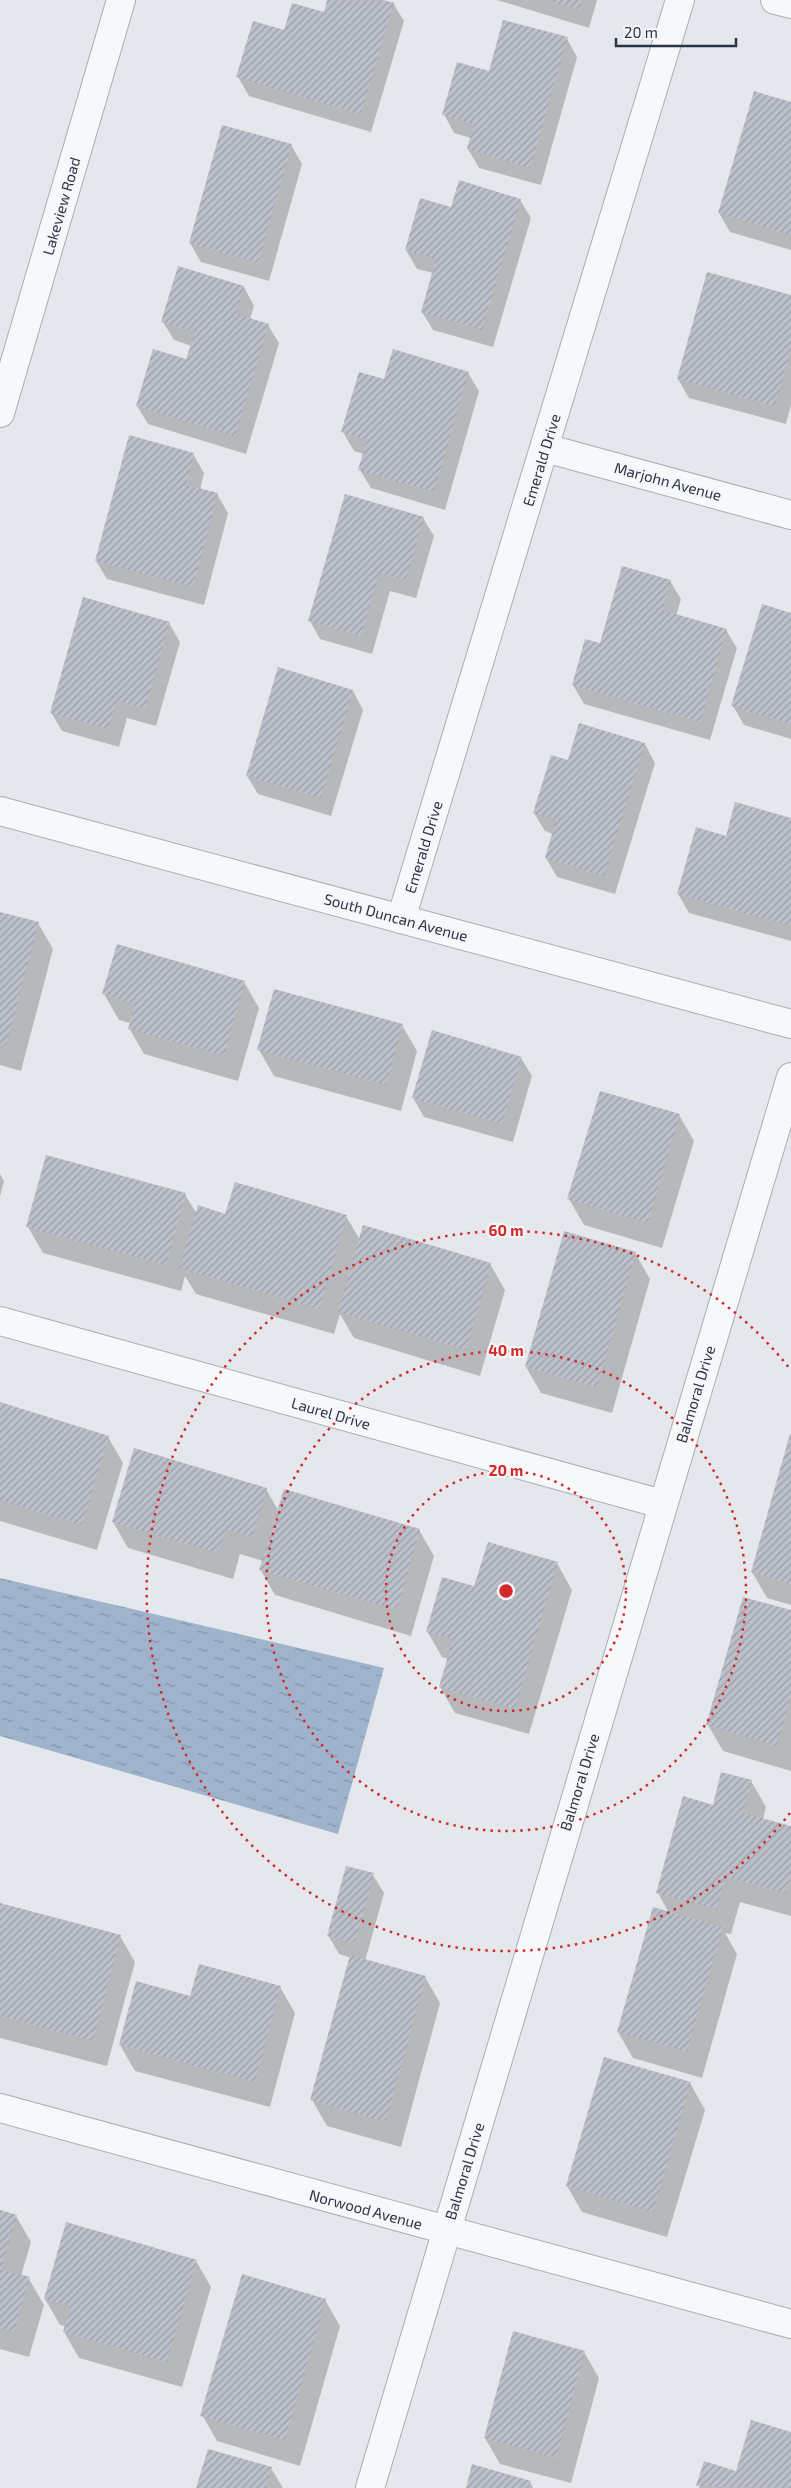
<svg xmlns="http://www.w3.org/2000/svg" width="791" height="2488" viewBox="0 0 791 2488" font-family="'Exo 2',sans-serif">
	<defs>
		<pattern id="water-ripples" width="26" height="14" patternUnits="userSpaceOnUse" patternTransform="scale(1.25)"><rect width="26" height="14" fill="#9fb4cc"/><path d="M2 4q2-2 4 0t4 0M15 11q2-2 4 0t4 0" fill="none" stroke="#8293a7"/></pattern>
		<pattern id="building-hatch" width="6" height="6" patternUnits="userSpaceOnUse" patternTransform="scale(1.25)"><rect width="6" height="6" fill="#bbc0ca"/><path d="M-1 1l2-2M0 6l6-6M5 7l2-2" fill="none" stroke="#989da6"/></pattern>
	</defs>
	<rect width="100%" height="100%" fill="#e4e7ec"/>
	<!-- water -->
	<path fill="url(#water-ripples)" d="M0 1578 384 1668 338 1834 0 1736Z"/>
	<!-- shadow -->
	<g fill="#0003">
		<path d="M328 0H383L393 3 404 21 371 132 249 96 238 77 285 32 325 13Z"/>
		<path d="M497 0H597L589 28Z"/>
		<path d="M567 39 577 57 541 185 479 168 468 149 471 138 454 133 444 114 489 73Z"/>
		<path d="M791 103V250L730 232 719 213Z"/>
		<path d="M223 126 291 145 302 164 269 281 201 262 190 243Z"/>
		<path d="M520 200 531 218 493 347 433 330 422 312 433 273 417 269 406 250 452 208Z"/>
		<path d="M244 287 254 306 250 319 268 325 279 343 246 454 148 424 137 406 187 361 192 346 174 340 163 322Z"/>
		<path d="M791 296V405L786 424 689 398 678 379Z"/>
		<path d="M468 373 479 391 445 510 371 488 360 470 364 454 354 451 343 432 385 381Z"/>
		<path d="M193 454 204 473 200 490 217 494 228 513 204 605 107 579 96 561Z"/>
		<path d="M423 518 434 536 416 598 390 591 372 654 320 639 310 621Z"/>
		<path d="M670 581 681 599 676 616 726 630 737 648 710 740 584 704 573 685 601 644Z"/>
		<path d="M791 614V739L744 725 733 706Z"/>
		<path d="M169 623 180 642 156 726 127 718 119 747 62 731 51 712Z"/>
		<path d="M353 691 363 710 331 816 258 794 247 776Z"/>
		<path d="M645 744 655 763 615 894 557 877 546 858 553 834 545 831 534 813 569 761Z"/>
		<path d="M791 819V941L689 913 678 894 726 837Z"/>
		<path d="M0 913 38 923 53 949 21 1071 0 1065Z"/>
		<path d="M244 982 259 1008 238 1081 144 1054 129 1028 130 1023 119 1020 104 994Z"/>
		<path d="M402 1025 417 1051 401 1111 274 1076 259 1050Z"/>
		<path d="M521 1058 532 1076 513 1142 424 1117 413 1098Z"/>
		<path d="M679 1115 694 1141 662 1248 584 1225 569 1199Z"/>
		<path d="M0 1174 4 1181 0 1196Z"/>
		<path d="M185 1195 197 1214 346 1216 360 1240 490 1264 505 1290 480 1376 354 1338 340 1314 334 1334 196 1294 185 1276 181 1291 43 1253 28 1227Z"/>
		<path d="M635 1253 650 1279 612 1413 541 1393 526 1367Z"/>
		<path d="M0 1404 108 1437 123 1463 97 1550 0 1521Z"/>
		<path d="M791 1437V1605L767 1598 752 1572Z"/>
		<path d="M266 1489 278 1510 419 1530 434 1556 411 1636 275 1595 260 1569 263 1561 240 1554 233 1579 128 1548 113 1522Z"/>
		<path d="M557 1563 572 1590 529 1734 455 1713 440 1687 448 1659 442 1657 427 1631 475 1587Z"/>
		<path d="M791 1612V1771L723 1751 708 1725Z"/>
		<path d="M751 1781 766 1807 763 1819 791 1827V1916L740 1902 731 1934 725 1933 737 1954 702 2078 633 2058 618 2032 669 1913 658 1893 714 1806Z"/>
		<path d="M373 1875 384 1893 365 1961 425 1977 440 2003 401 2147 327 2126 312 2100 351 1958 339 1954 328 1935Z"/>
		<path d="M0 1904 120 1936 135 1962 107 2066 0 2038Z"/>
		<path d="M280 1987 295 2013 270 2107 135 2071 120 2045 191 1997Z"/>
		<path d="M690 2083 705 2110 667 2237 582 2212 567 2186Z"/>
		<path d="M0 2211 16 2216 31 2242 21 2276 29 2279 44 2305 29 2357 0 2349Z"/>
		<path d="M196 2261 211 2287 182 2387 79 2358 64 2332 66 2326 60 2325 45 2299Z"/>
		<path d="M325 2300 340 2326 300 2466 217 2441 202 2415Z"/>
		<path d="M584 2352 599 2378 571 2483 500 2464 485 2438Z"/>
		<path d="M791 2433V2488H699L704 2463 737 2472Z"/>
		<path d="M271 2468 283 2488H197Z"/>
		<path d="M530 2482 533 2488H467Z"/>
	</g>
	<!-- building -->
	<g fill="url(#building-hatch)">
		<path d="M327 0 394 2 361 114 236 77 253 21 284 30 292 3 324 12Z"/>
		<path d="M547 0H582L579 10Z"/>
		<path d="M503 20 568 37 530 168 467 149 474 124 442 115 457 62 489 71Z"/>
		<path d="M754 91 791 102V235L718 213Z"/>
		<path d="M222 125 292 144 258 263 189 243Z"/>
		<path d="M459 180 521 199 482 330 421 312 436 259 405 250 420 198 451 207Z"/>
		<path d="M178 266 244 286 236 314 269 324 235 436 136 406 153 349 186 359 195 332 161 322Z"/>
		<path d="M707 272 791 295V349L775 406 677 379Z"/>
		<path d="M393 349 469 372 434 492 358 470 367 440 341 432 359 372 384 379Z"/>
		<path d="M129 435 194 453 186 485 218 493 193 587 95 561Z"/>
		<path d="M345 494 424 517 406 580 379 573 361 636 308 621Z"/>
		<path d="M622 566 671 580 662 610 727 629 700 722 572 685 585 639 600 643Z"/>
		<path d="M83 597 170 622 145 709 117 700 108 729 50 713Z"/>
		<path d="M762 604 791 613V724L731 706Z"/>
		<path d="M278 667 353 690 321 798 246 776Z"/>
		<path d="M579 723 645 743 604 876 545 858 556 820 533 813 551 755 568 760Z"/>
		<path d="M735 802 791 818V926L677 894 696 827 726 836Z"/>
		<path d="M0 912 39 922 6 1045 0 1044Z"/>
		<path d="M117 944 245 981 224 1056 128 1029 135 1004 102 994Z"/>
		<path d="M274 989 403 1024 386 1085 257 1050Z"/>
		<path d="M432 1030 522 1057 502 1124 412 1098Z"/>
		<path d="M600 1091 680 1114 648 1223 567 1199Z"/>
		<path d="M46 1155 186 1193 166 1265 26 1227Z"/>
		<path d="M235 1182 347 1215 319 1309 179 1268 198 1205 225 1214Z"/>
		<path d="M363 1225 491 1263 466 1350 338 1312Z"/>
		<path d="M564 1231 636 1252 597 1387 525 1367Z"/>
		<path d="M0 1402 109 1436 82 1525 0 1500Z"/>
		<path d="M790 1434H791V1584L751 1572Z"/>
		<path d="M134 1448 267 1488 252 1537 226 1529 218 1553 112 1522Z"/>
		<path d="M284 1489 420 1529 397 1610 259 1570Z"/>
		<path d="M488 1542 558 1562 515 1709 439 1687 453 1639 426 1632 442 1577 474 1586Z"/>
		<path d="M743 1597 791 1610V1696L777 1746 706 1725Z"/>
		<path d="M721 1772 752 1780 743 1813 791 1826V1875L786 1893 725 1877 717 1909 656 1893 683 1796 713 1805Z"/>
		<path d="M346 1866 374 1873 355 1943 327 1936Z"/>
		<path d="M0 1903 121 1935 93 2041 0 2016Z"/>
		<path d="M653 1907 723 1927 687 2052 617 2032Z"/>
		<path d="M350 1955 426 1976 386 2122 310 2100Z"/>
		<path d="M199 1964 281 1986 255 2082 119 2045 136 1981 190 1996Z"/>
		<path d="M604 2057 691 2082 653 2212 566 2186Z"/>
		<path d="M0 2210 17 2215 1 2269 30 2277 14 2332 0 2328Z"/>
		<path d="M66 2222 197 2260 167 2362 63 2332 70 2306 44 2299Z"/>
		<path d="M242 2274 326 2299 285 2440 200 2416Z"/>
		<path d="M513 2331 585 2351 556 2458 484 2438Z"/>
		<path d="M751 2420 791 2432V2488L696 2486 704 2461 736 2471Z"/>
		<path d="M208 2449 272 2467 266 2488H196Z"/>
		<path d="M472 2464 531 2481 528 2488H466Z"/>
	</g>
	<g fill="none" stroke-linecap="round" stroke-linejoin="round">
		<defs>
			<g id="minor">
				<path d="M775 0 791 4"/>
				<path d="M0 413 121 0"/>
				<path d="M545 448 791 515"/>
				<path d="M0 811 791 1024"/>
				<path d="M401 919 680 0"/>
				<path d="M0 1321 662 1504"/>
				<path d="M0 2108 791 2324"/>
				<path d="M370 2488 791 1077"/>
			</g>
		</defs>
		<!-- minor casing -->
		<use href="#minor" stroke="#a9aeb7" stroke-width="30"/>
		<!-- minor -->
		<use href="#minor" stroke="#f7f8fa" stroke-width="28"/>
	</g>
	<!-- distance rings -->
	<g fill="none" stroke="#d62828" stroke-width="2.5" stroke-dasharray="2.5 5">
		<circle cx="506" cy="1591" r="120"/>
		<circle cx="506" cy="1591" r="240"/>
		<path d="M790 1813A360 360 0 1 1 790 1369"/>
	</g>
	<g text-anchor="middle" dominant-baseline="central" stroke-width="4.5" stroke-linejoin="round" paint-order="stroke">
		<!-- street labels -->
		<g font-size="15" fill="#2b3445" stroke="#f4f6f9">
			<text transform="translate(61 206) rotate(-74)">Lakeview Road</text>
			<text transform="translate(541 460) rotate(-73)">Emerald Drive</text>
			<text transform="translate(668 481) rotate(15)">Marjohn Avenue</text>
			<text transform="translate(423 847) rotate(-73)">Emerald Drive</text>
			<text transform="translate(396 917) rotate(15)">South Duncan Avenue</text>
			<text transform="translate(695 1394) rotate(-73)">Balmoral Drive</text>
			<text transform="translate(331 1413) rotate(16)">Laurel Drive</text>
			<text transform="translate(579 1782) rotate(-73)">Balmoral Drive</text>
			<text transform="translate(464 2171) rotate(-73)">Balmoral Drive</text>
			<text transform="translate(366 2209) rotate(15)">Norwood Avenue</text>
		</g>
	</g>
	<circle cx="506" cy="1591" r="8" fill="#d62828" stroke="#f4f6f9" stroke-width="2.5"/>
	<g font-size="15" text-anchor="middle" font-weight="bold" fill="#d62828" stroke="#f4f6f9" stroke-width="4.5" stroke-linejoin="round" paint-order="stroke">
		<text x="506" y="1236">60 m</text>
		<text x="506" y="1356">40 m</text>
		<text x="506" y="1476">20 m</text>
	</g>
	<!-- scale -->
	<path d="M616 38v8h120v-8" fill="none" stroke="#2b3445" stroke-width="2.5"/>
	<text x="624" y="38" font-size="15" fill="#2b3445" stroke="#f4f6f9" stroke-width="4" paint-order="stroke">20 m</text>
</svg>
